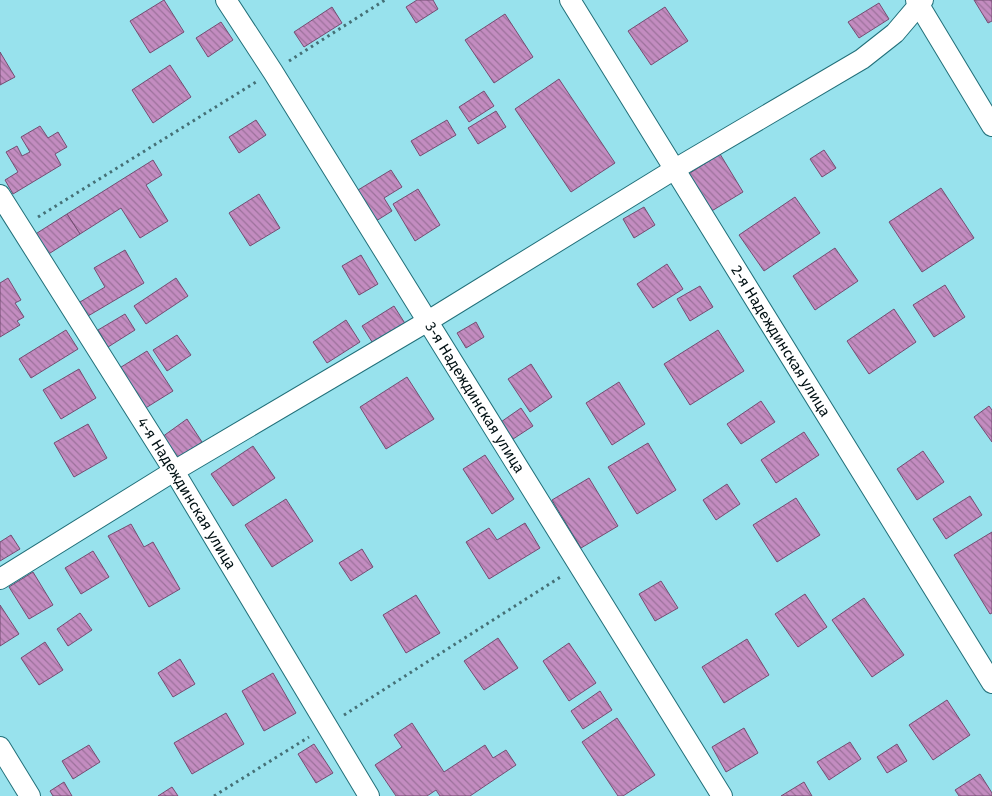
<svg xmlns="http://www.w3.org/2000/svg" width="992" height="796" viewBox="0 0 992 796" font-family="'Fira Sans',sans-serif">
	<defs>
		<pattern id="building-back-hatch" width="6" height="6" patternUnits="userSpaceOnUse" patternTransform="scale(1.25)"><rect width="6" height="6" fill="#c38cc0"/><path d="M-1 5l2 2M0 0l6 6M5-1l2 2" fill="none" stroke="#9c719b"/></pattern>
	</defs>
	<rect width="100%" height="100%" fill="#98e2ed"/>
	<!-- building -->
	<g fill="url(#building-back-hatch)" stroke="#744d72">
		<path d="M164 0 184 32 150 53 130 21Z"/>
		<path d="M417 0H433L438 9 416 23 406 7Z"/>
		<path d="M974 0H992V21L988 23Z"/>
		<path d="M879 3 889 19 859 38 848 22Z"/>
		<path d="M332 7 342 23 304 47 294 32Z"/>
		<path d="M665 7 688 41 651 65 628 31Z"/>
		<path d="M505 14 533 57 494 83 465 40Z"/>
		<path d="M221 22 233 40 208 57 196 38Z"/>
		<path d="M0 52 15 77 0 85Z"/>
		<path d="M170 65 191 97 153 123 132 90Z"/>
		<path d="M559 79 615 163 571 192 515 109Z"/>
		<path d="M484 91 494 106 469 122 459 107Z"/>
		<path d="M496 111 506 127 478 144 468 128Z"/>
		<path d="M256 120 266 135 239 153 229 137Z"/>
		<path d="M447 120 456 135 420 156 411 141Z"/>
		<path d="M40 126 48 138 58 132 67 147 55 154 61 165 13 194 5 180 18 172 6 152 17 146 22 156 30 152 21 137Z"/>
		<path d="M824 150 836 168 822 177 810 159Z"/>
		<path d="M720 154 743 192 710 212 687 175Z"/>
		<path d="M153 160 162 175 146 185 168 221 140 238 121 208 80 234 67 214Z"/>
		<path d="M391 170 402 187 384 198 392 211 376 221 358 190Z"/>
		<path d="M941 188 974 238 922 272 889 222Z"/>
		<path d="M418 189 440 225 415 241 393 204Z"/>
		<path d="M259 194 280 228 250 246 229 213Z"/>
		<path d="M795 197 820 233 764 271 739 235Z"/>
		<path d="M644 207 655 225 634 238 623 219Z"/>
		<path d="M67 214 80 234 47 255 34 235Z"/>
		<path d="M835 248 858 281 815 310 793 276Z"/>
		<path d="M125 250 144 283 88 316 80 302 105 287 94 268Z"/>
		<path d="M361 255 378 284 359 295 342 266Z"/>
		<path d="M667 264 683 289 653 308 637 284Z"/>
		<path d="M8 278 21 300 15 303 24 317 17 321 20 325 0 337V283Z"/>
		<path d="M176 278 188 296 146 324 134 306Z"/>
		<path d="M945 285 965 317 934 337 913 305Z"/>
		<path d="M700 286 713 307 690 321 677 299Z"/>
		<path d="M394 306 406 325 374 345 362 326Z"/>
		<path d="M894 309 916 342 869 374 847 341Z"/>
		<path d="M125 314 135 330 108 347 98 330Z"/>
		<path d="M346 320 360 342 327 363 313 342Z"/>
		<path d="M476 322 484 337 466 348 457 333Z"/>
		<path d="M66 330 78 349 31 378 19 359Z"/>
		<path d="M718 330 744 371 690 405 664 364Z"/>
		<path d="M177 335 191 355 167 371 153 350Z"/>
		<path d="M147 351 173 391 144 409 118 369Z"/>
		<path d="M531 364 552 397 530 412 508 379Z"/>
		<path d="M79 369 96 398 61 419 43 390Z"/>
		<path d="M407 377 434 419 386 449 360 407Z"/>
		<path d="M619 382 645 424 612 445 586 403Z"/>
		<path d="M761 401 775 422 741 444 727 424Z"/>
		<path d="M989 406 992 410V442L974 417Z"/>
		<path d="M521 408 533 426 510 441 498 424Z"/>
		<path d="M187 419 202 442 177 459 162 437Z"/>
		<path d="M88 424 107 458 74 477 54 443Z"/>
		<path d="M804 432 819 455 776 483 761 460Z"/>
		<path d="M648 443 676 490 637 514 608 467Z"/>
		<path d="M253 446 275 478 233 506 211 474Z"/>
		<path d="M923 451 944 482 917 500 897 469Z"/>
		<path d="M485 455 514 499 492 514 463 469Z"/>
		<path d="M589 478 618 526 581 548 552 500Z"/>
		<path d="M727 484 740 504 716 520 703 500Z"/>
		<path d="M970 496 982 515 946 539 933 519Z"/>
		<path d="M796 498 820 535 777 562 753 525Z"/>
		<path d="M286 499 313 541 272 567 245 525Z"/>
		<path d="M525 523 540 548 489 579 466 542 489 528 497 540Z"/>
		<path d="M131 524 144 547 153 542 180 589 149 607 108 536Z"/>
		<path d="M992 532V613L990 614 954 555Z"/>
		<path d="M11 535 20 549 0 561V542Z"/>
		<path d="M362 549 373 567 351 581 339 563Z"/>
		<path d="M93 551 109 577 81 594 65 568Z"/>
		<path d="M33 572 53 605 29 619 9 587Z"/>
		<path d="M661 581 678 608 655 621 639 594Z"/>
		<path d="M805 594 827 627 798 647 775 614Z"/>
		<path d="M416 595 440 633 406 653 383 615Z"/>
		<path d="M864 598 904 655 872 677 832 620Z"/>
		<path d="M0 605 19 634 0 646Z"/>
		<path d="M80 613 92 630 68 646 57 629Z"/>
		<path d="M498 638 518 668 484 690 464 661Z"/>
		<path d="M747 639 769 675 724 703 702 667Z"/>
		<path d="M45 642 63 670 39 685 21 658Z"/>
		<path d="M569 643 596 683 569 701 543 661Z"/>
		<path d="M180 659 195 684 173 697 158 673Z"/>
		<path d="M273 673 296 713 264 731 242 691Z"/>
		<path d="M600 691 612 710 583 729 571 711Z"/>
		<path d="M947 700 970 735 933 760 909 725Z"/>
		<path d="M226 713 244 744 192 774 174 743Z"/>
		<path d="M617 718 655 775 623 796H618L582 742Z"/>
		<path d="M412 723 444 772 485 745 493 758 506 750 516 765 470 796H440L436 790 427 796H396L375 765 402 747 394 735Z"/>
		<path d="M744 728 758 753 726 772 712 747Z"/>
		<path d="M850 742 861 759 829 780 817 762Z"/>
		<path d="M314 744 333 773 316 783 298 754Z"/>
		<path d="M897 744 907 761 887 773 877 757Z"/>
		<path d="M89 745 100 762 73 779 62 761Z"/>
		<path d="M980 774 992 793V796H959L955 790Z"/>
		<path d="M64 782 72 796H53L50 791Z"/>
		<path d="M804 782 812 796H781Z"/>
		<path d="M172 787 178 796H158Z"/>
	</g>
	<g fill="none" stroke-linecap="round" stroke-linejoin="round">
		<defs>
			<g id="street">
				<path id="s1" d="M226 0 273 72 722 796"/>
				<path id="s2" d="M570 0 992 683"/>
				<path d="M916 0 992 126"/>
				<path id="s3" d="M0 195 174 471 369 796"/>
				<path d="M0 579 174 471 428 321 675 169 862 59 895 33 923 0"/>
				<path d="M0 747 30 796"/>
			</g>
		</defs>
		<!-- street casing -->
		<use href="#street" stroke="#22707a" stroke-width="22"/>
		<!-- path -->
		<g stroke="#457076" stroke-width="3" stroke-dasharray="2.5 4" stroke-linecap="butt">
			<path d="M289 61 385 0"/>
			<path d="M38 217 256 82"/>
			<path d="M344 715 562 576"/>
			<path d="M214 796 309 737"/>
		</g>
		<!-- street -->
		<use href="#street" stroke="#fff" stroke-width="20"/>
	</g>
	<g text-anchor="middle" dominant-baseline="central" stroke-width="5" stroke-linejoin="round" paint-order="stroke">
		<!-- street labels -->
		<g font-size="15" fill="#001013" stroke="#98e2ed">
			<text stroke="none"><textPath href="#s2" startOffset="401">2-я Надеждинская улица</textPath></text>
			<text stroke="none"><textPath href="#s1" startOffset="469">3-я Надеждинская улица</textPath></text>
			<text stroke="none"><textPath href="#s3" startOffset="352">4-я Надеждинская улица</textPath></text>
		</g>
	</g>
</svg>
